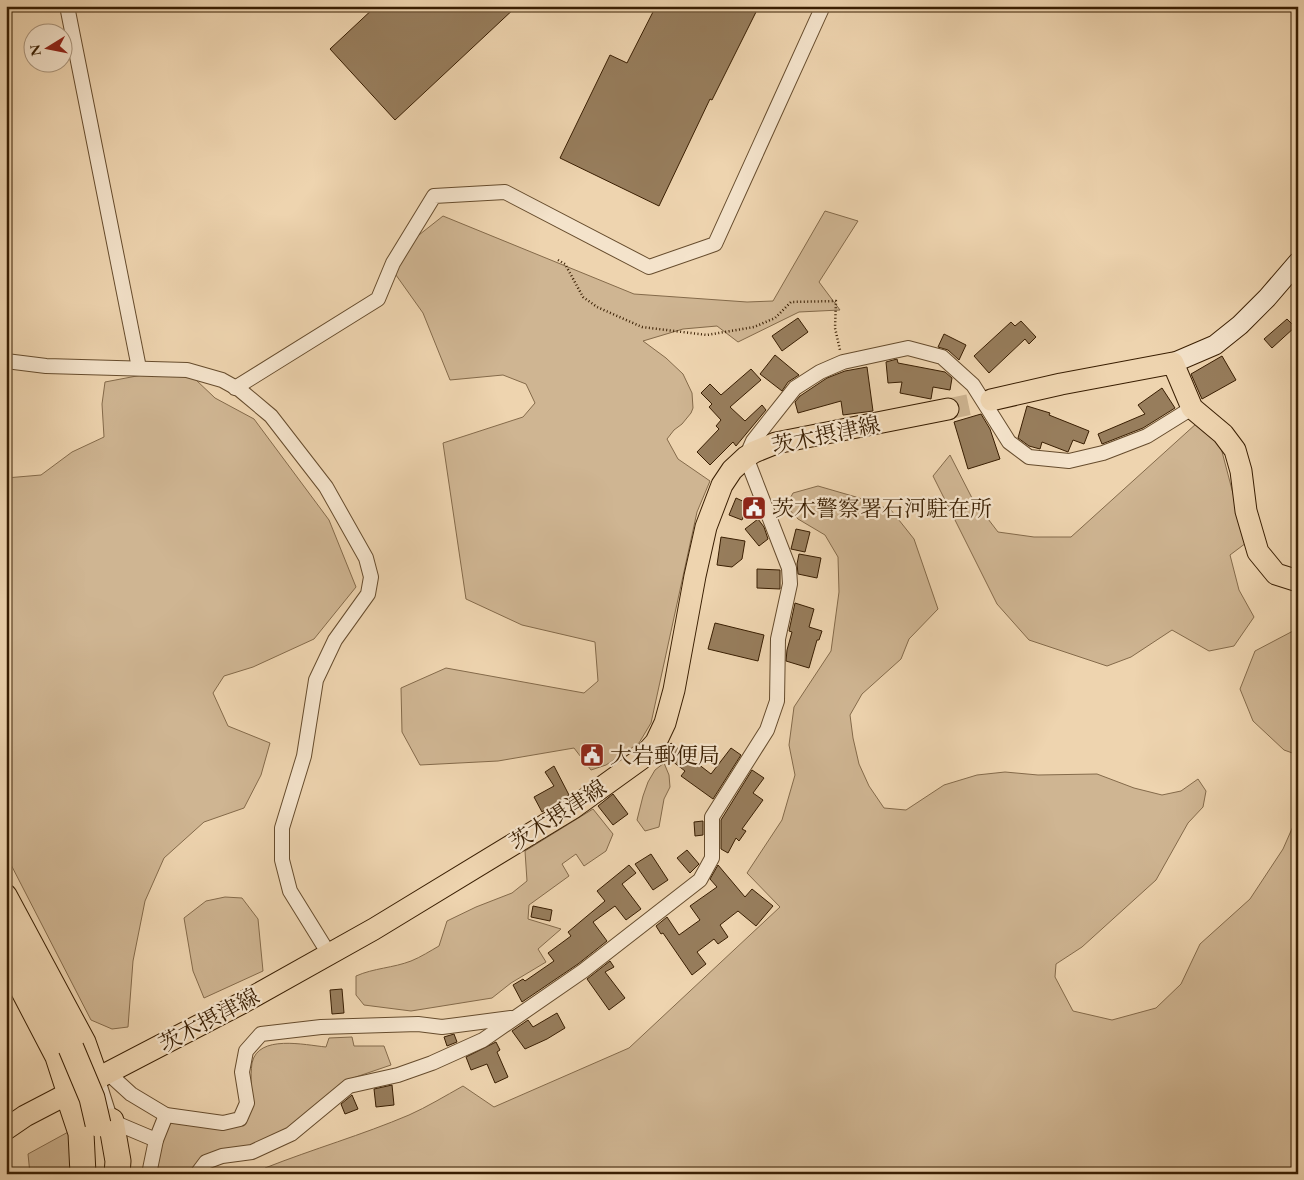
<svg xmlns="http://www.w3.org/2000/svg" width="1304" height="1180" viewBox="0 0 1304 1180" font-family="'EB Garamond','Noto Serif JP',serif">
	<rect width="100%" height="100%" fill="#eed4af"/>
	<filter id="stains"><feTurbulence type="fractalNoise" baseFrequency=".004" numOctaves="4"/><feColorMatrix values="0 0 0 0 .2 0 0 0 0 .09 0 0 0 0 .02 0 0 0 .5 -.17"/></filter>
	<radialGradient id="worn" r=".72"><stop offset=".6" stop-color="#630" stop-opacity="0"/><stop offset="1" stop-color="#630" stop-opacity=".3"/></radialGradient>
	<!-- green -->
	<g fill="#cfb592" stroke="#846a4a">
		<path d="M825 211 858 221 819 282 840 310 799 312 738 342 717 326 683 329 643 341 666 358 683 374 692 393 693 408 691 413 682 424 674 430 667 439 678 459 710 481 697 512 651 723 639 743 606 765 591 770 574 748 498 761 420 765 402 732 401 688 446 668 584 693 598 681 595 642 522 625 466 599 443 443 523 417 535 403 526 384 503 375 450 380 423 313 386 261 443 216 634 294 747 302 773 301Z"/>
		<path d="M163 371 195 379 215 398 254 419 329 520 356 587 314 639 253 667 224 676 213 693 228 726 270 743 261 775 244 808 204 822 164 858 145 901 133 961 128 1027 112 1029 91 1020 6 855V478L41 475 72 452 104 437 102 404 105 382Z"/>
		<path d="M1197 423 1220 444 1246 543 1230 555 1239 590 1254 617 1234 646 1209 651 1172 630 1131 657 1107 666 1029 640 997 604 933 476 950 455 972 498 998 532 1034 537H1071Z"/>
		<path d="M818 486 856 497 891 510 914 539 938 609 909 639 901 659 862 694 850 715 853 738 859 764 869 786 884 808 906 810 944 785 977 775 1005 772 1038 775 1097 774 1134 788 1162 795 1181 791 1198 779 1206 791 1203 807 1188 823 1156 880 1082 947 1056 964 1055 977 1073 1011 1112 1020 1156 1008 1181 984 1200 944 1250 899 1283 849 1298 815V1174H266L265 1168C313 1149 362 1135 409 1115 427 1107 445 1096 463 1086L494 1107 629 1048 780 907 747 873 782 820 795 775 789 745 794 707 831 651 839 592 838 557 825 535 798 519 786 506 793 493Z"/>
		<path d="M1298 626V755L1284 750 1253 721 1240 689 1255 651 1293 631Z"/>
		<path d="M664 763 669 775 670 787 664 799 659 827 645 831 637 820 643 796 648 782 655 770Z"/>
		<path d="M593 809 613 834 606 851 584 866 576 854 562 864 569 876 529 905 528 919 561 929 538 949 546 962 511 983 492 998 411 1011 364 1005 356 995V976C374 968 393 968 411 961 421 957 430 951 439 946L447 921 476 907 512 893 527 881 525 851Z"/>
		<path d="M225 897 242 898 258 919 263 971 204 998 193 971 184 918 206 901Z"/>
		<path d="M352 1037 354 1046H384L391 1065 350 1079 290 1130 251 1146 203 1159 190 1174H154L162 1141 171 1122 223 1128 252 1106C252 1093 250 1077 252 1063 258 1034 305 1045 326 1047L329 1038Z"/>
		<path d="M70 1131 77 1174H30L28 1154Z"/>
	</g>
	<!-- building -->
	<g fill="#977d5c" stroke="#391e02">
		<path d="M376 6H517L395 120 330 49Z"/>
		<path d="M656 6H759L712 100 710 99 659 206 560 158 610 55 627 63Z"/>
		<path d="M798 318 808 332 782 351 772 336Z"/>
		<path d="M1287 319 1295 327 1272 348 1264 339Z"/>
		<path d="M1021 321 1036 337 1029 344 1025 339 989 373 974 356 1011 322 1015 326Z"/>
		<path d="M944 334 966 345 959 360 948 350 938 347Z"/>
		<path d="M775 355 799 375 788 382 782 391 760 374Z"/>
		<path d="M1222 356 1236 380 1202 399 1191 374Z"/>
		<path d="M897 359 898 363 945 372 952 378 950 390 933 387 931 399 900 393 902 382 888 383 886 362Z"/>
		<path d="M867 367 873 411 843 415 841 401 798 413 795 402 800 396 827 378 845 371Z"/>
		<path d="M751 369 761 380 730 407 745 421 762 405 766 410 736 446 733 442 710 465 697 452 719 429 716 426 721 420 709 407 712 404 701 393 710 384 721 395Z"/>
		<path d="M1162 388 1175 408 1143 428 1102 444 1098 434 1145 414 1138 405Z"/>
		<path d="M1027 406 1050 413 1049 415 1089 431 1084 444 1073 440 1068 452 1042 442 1040 449 1029 446 1018 438Z"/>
		<path d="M981 414 990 429 1000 459 968 469 954 422Z"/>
		<path d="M736 498 749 504 742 520 729 515Z"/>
		<path d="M758 519 764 527 768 539 759 546 745 529Z"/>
		<path d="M796 529 810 532 805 552 791 549Z"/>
		<path d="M721 537 745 541 742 559 732 567 717 565Z"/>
		<path d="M799 554 821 558 817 578 798 574 797 564Z"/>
		<path d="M757 569 780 570V589L757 588Z"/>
		<path d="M795 603 814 609 809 627 822 631 819 640H817L809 668 786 661 787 650 792 632 789 631Z"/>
		<path d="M715 623 764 635 758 661 708 649Z"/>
		<path d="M671 743 711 774 731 748 741 755 713 799 681 776 685 771 663 754Z"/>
		<path d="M554 766 569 795 542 812 534 797 554 786 545 772Z"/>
		<path d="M752 770 764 778 753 793 763 800 742 829 746 831 739 841 736 838 728 853 721 849V820Z"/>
		<path d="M613 794 628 814 613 825 598 806Z"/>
		<path d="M703 821V835L695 836 694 822Z"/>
		<path d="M687 850 699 864 690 873 677 858Z"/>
		<path d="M651 854 668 880 653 890 635 864Z"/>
		<path d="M629 865 636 873 622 884 641 909 626 920 615 906 593 922 607 941 578 964 522 1002 513 985 523 979 525 981 554 961 548 953 571 936 568 932 605 901 597 891Z"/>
		<path d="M718 865 745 897 752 889 773 906 756 926 738 911 720 925 728 937 718 944 714 939 697 952 706 964 692 975 663 933 661 934 656 926 667 917 679 935 700 920 690 906 717 887 710 879Z"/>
		<path d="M533 906 552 910 550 921 531 917Z"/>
		<path d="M610 961 614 967 605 972 625 998 609 1010 587 979Z"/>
		<path d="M342 989 344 1013 332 1014 330 990Z"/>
		<path d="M557 1013 565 1028 547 1039 525 1049 512 1031 528 1020 533 1027Z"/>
		<path d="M454 1034 457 1042 447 1046 444 1037Z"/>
		<path d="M496 1042 500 1050 497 1052 508 1077 495 1083 487 1064 471 1070 466 1057Z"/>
		<path d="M392 1085 394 1105 376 1107 374 1089Z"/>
		<path d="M352 1095 358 1109 345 1114 341 1104Z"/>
	</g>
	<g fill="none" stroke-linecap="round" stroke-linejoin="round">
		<!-- primary-tunnel -->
		<path stroke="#cab08c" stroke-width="21" stroke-dasharray="21 11" stroke-linecap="butt" d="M948 409 991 400"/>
		<defs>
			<g id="minor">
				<path d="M67 6 139 368"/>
				<path d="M6 361 46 366 187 370 222 380 240 390 271 416 326 487 366 558 371 577 368 594 335 640 316 680 304 756 282 828V860L290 891 329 954"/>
				<path d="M235 388 378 299 393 263 434 196 505 192 649 267 715 244 823 6"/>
				<path d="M108 1073 131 1094 166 1115 223 1123 240 1119 247 1103 242 1072 246 1051 261 1034 321 1027 418 1024 442 1027 511 1018"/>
				<path d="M98 1080 111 1121 156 1140"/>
				<path d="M149 1174 156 1140 166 1115"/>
				<path d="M197 1174 206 1162 222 1156 252 1152 291 1134 349 1086 398 1075 432 1063 483 1040 583 971 700 880 712 858V817L767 730 777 701 778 639 790 584 789 568 746 457 753 441 795 388 820 372 843 362 908 348 942 357 973 385 1009 442 1029 457 1069 461 1103 453 1147 436 1192 408"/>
			</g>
			<path id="secondary" d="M1173 363 1215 345 1240 325 1267 298 1298 262"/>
			<g id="primary">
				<path d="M991 400 1061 384 1173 363 1192 408 1223 434 1235 450 1241 471 1246 511 1258 552 1276 574 1298 581"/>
				<path d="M6 895 85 1042 98 1079"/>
				<path d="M6 961 56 1057 68 1094"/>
				<path d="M6 1129 25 1116 242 1003 374 929 573 808 641 759 656 742 665 723 674 690 695 576 706 527 722 485 732 470 746 457 754 452 776 443 948 409"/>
			</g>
			<g id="motorway">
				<path d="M6 924 71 1048"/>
				<path d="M68 1094 81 1133 83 1174"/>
				<path d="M111 1121 118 1161 117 1174"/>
			</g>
		</defs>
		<!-- minor casing -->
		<use href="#minor" stroke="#664c2d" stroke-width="16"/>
		<!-- secondary casing -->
		<use href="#secondary" stroke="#391e02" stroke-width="21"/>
		<!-- primary casing -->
		<use href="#primary" stroke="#391e02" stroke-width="23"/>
		<!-- motorway casing -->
		<use href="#motorway" stroke="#391e02" stroke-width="27"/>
		<!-- path -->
		<path stroke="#391e02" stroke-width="2.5" stroke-dasharray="1 2.5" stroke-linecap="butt" d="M558 260 565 264 583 297 597 307 642 327 707 335 754 327 775 318 791 302 836 301 835 328 840 350"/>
		<!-- minor -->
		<use href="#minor" stroke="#f4e3cb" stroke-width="14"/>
		<!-- secondary -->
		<use href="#secondary" stroke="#f4e3cb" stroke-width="19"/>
		<!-- primary -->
		<use href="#primary" stroke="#eed4af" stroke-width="21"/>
		<!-- motorway -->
		<use href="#motorway" stroke="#eed4af" stroke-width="25"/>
		<defs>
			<path id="motorway-bridge" d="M71 1048 92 1098 98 1124"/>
		</defs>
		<!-- motorway-bridge casing -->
		<use href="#motorway-bridge" stroke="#391e02" stroke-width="27" stroke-linecap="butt"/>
		<!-- motorway-bridge -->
		<use href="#motorway-bridge" stroke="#eed4af" stroke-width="25"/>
	</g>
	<!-- icons -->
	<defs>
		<symbol id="civic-square" viewBox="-11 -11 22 22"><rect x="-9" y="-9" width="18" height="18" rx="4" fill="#8f2418" stroke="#f4e3cb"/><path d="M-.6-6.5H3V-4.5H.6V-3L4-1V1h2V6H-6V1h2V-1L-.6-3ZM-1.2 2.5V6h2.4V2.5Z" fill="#fff"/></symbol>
	</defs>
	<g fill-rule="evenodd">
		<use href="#civic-square" x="740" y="494" width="28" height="28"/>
		<use href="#civic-square" x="578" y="741" width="28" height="28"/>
	</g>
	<g text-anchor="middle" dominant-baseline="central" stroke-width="4.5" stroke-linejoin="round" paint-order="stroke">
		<!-- street labels -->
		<g font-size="22" fill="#391e02" stroke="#f4e3cb">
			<text transform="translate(826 435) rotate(-12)">茨木摂津線</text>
			<text transform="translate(558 815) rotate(-33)">茨木摂津線</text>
			<text transform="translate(209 1020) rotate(-28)">茨木摂津線</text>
		</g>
		<!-- poi labels -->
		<g font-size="22" fill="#391e02" stroke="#f4e3cb" text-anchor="start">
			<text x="772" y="508">茨木警察署石河駐在所</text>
			<text x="610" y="755">大岩郵便局</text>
		</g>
	</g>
	<!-- margin -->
	<rect width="1304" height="1180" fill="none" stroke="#eed4af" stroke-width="25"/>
	<rect x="8" y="8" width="1289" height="1165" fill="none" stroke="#391e02" stroke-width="2.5"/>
	<rect x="12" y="12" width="1279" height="1155" fill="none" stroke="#391e02"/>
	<!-- north arrow -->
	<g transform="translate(48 48) rotate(260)"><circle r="24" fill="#f4e3cb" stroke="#a9947b"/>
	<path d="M0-4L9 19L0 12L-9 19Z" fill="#8f2418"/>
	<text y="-8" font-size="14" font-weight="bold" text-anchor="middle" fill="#391e02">N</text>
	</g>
	<rect width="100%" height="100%" filter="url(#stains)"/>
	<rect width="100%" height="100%" fill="url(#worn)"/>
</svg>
